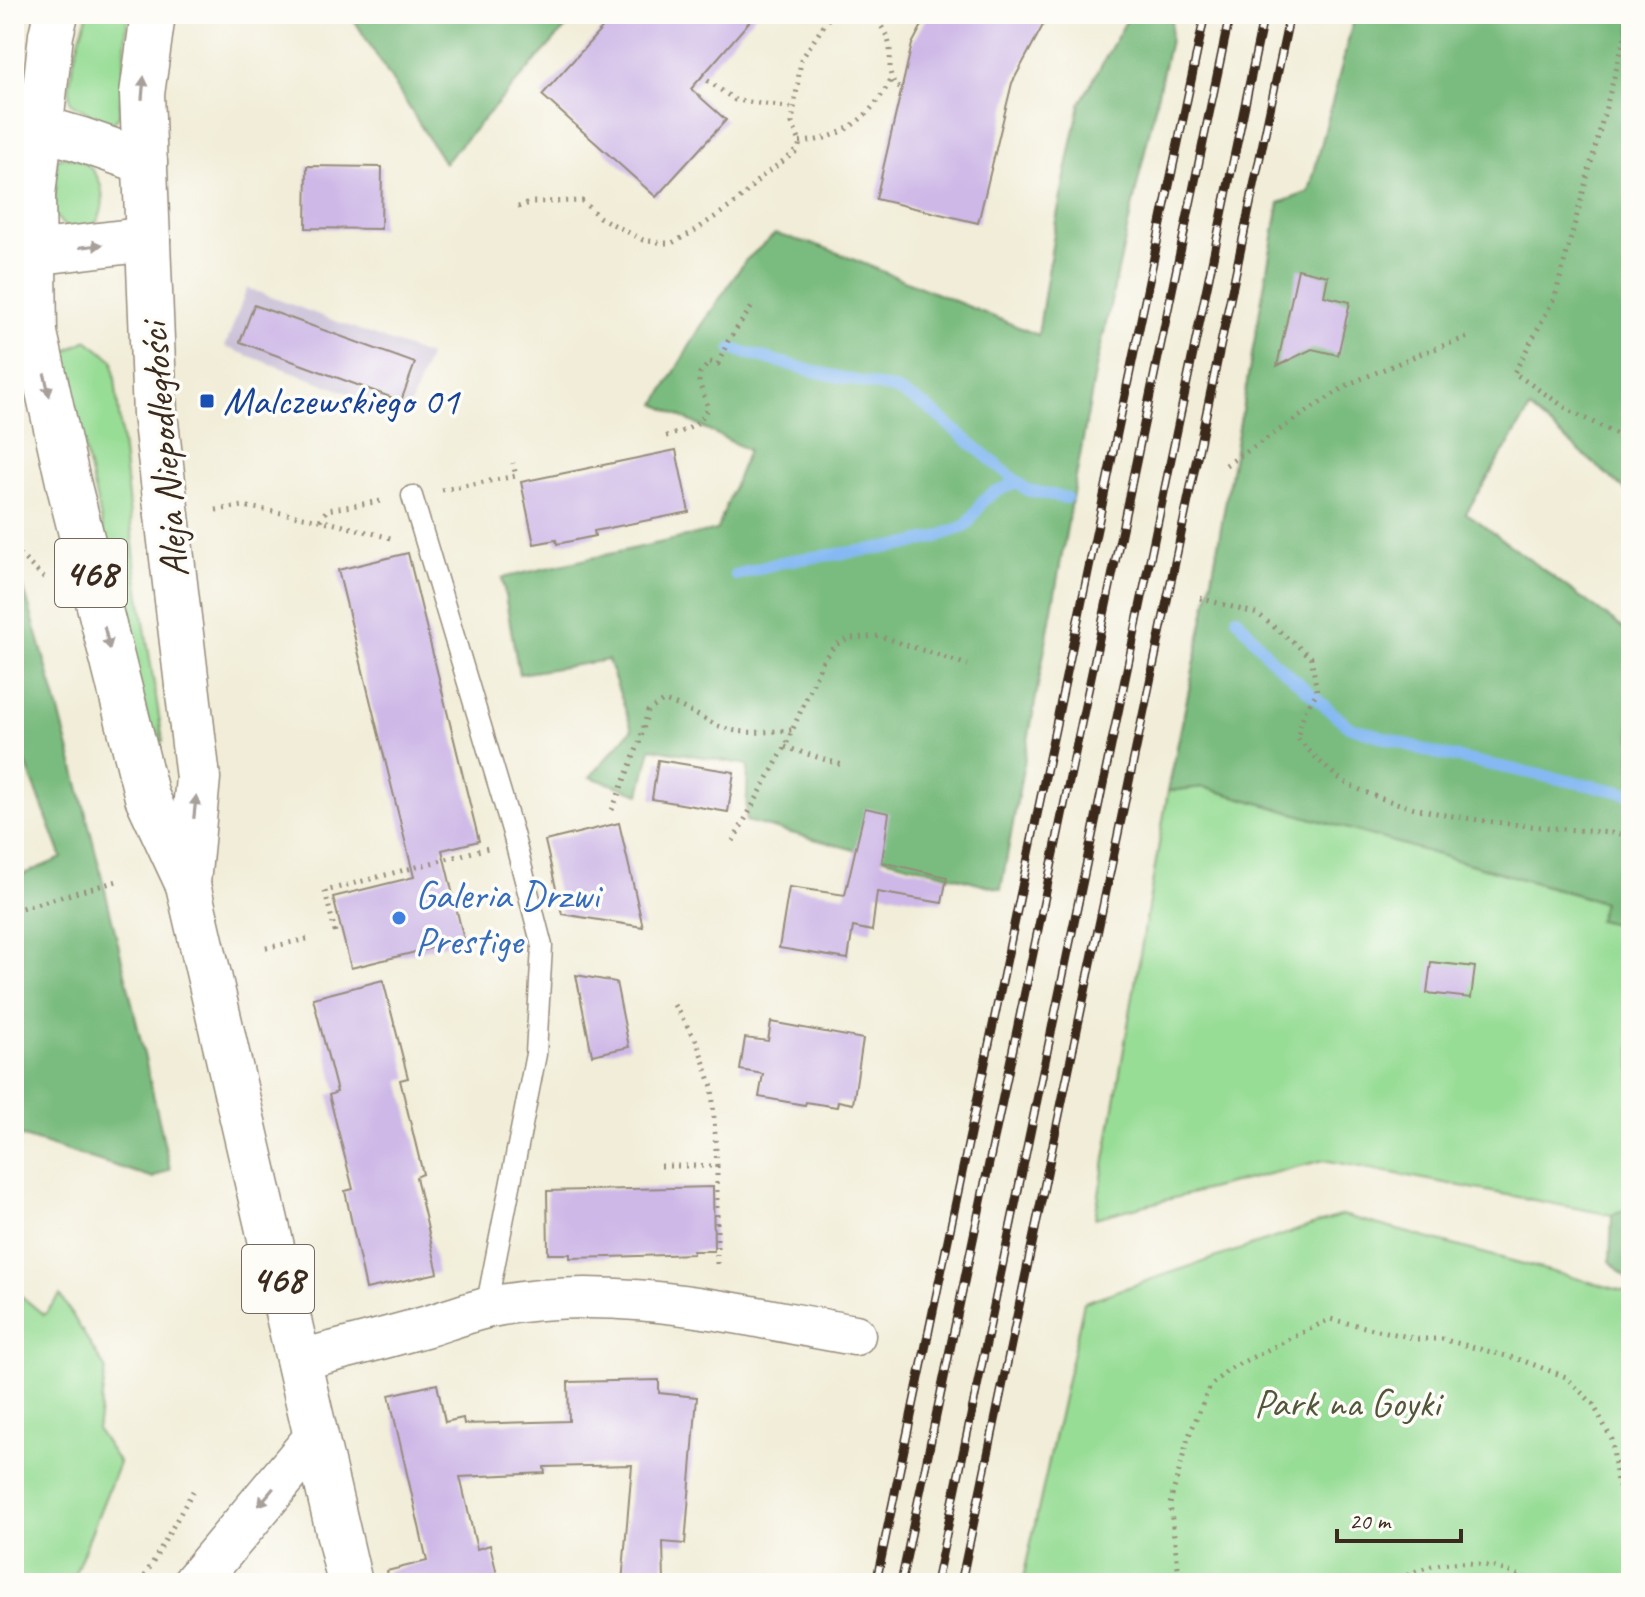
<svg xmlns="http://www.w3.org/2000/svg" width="1645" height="1597" viewBox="0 0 1645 1597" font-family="Caveat,sans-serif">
	<rect width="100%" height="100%" fill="#fdfcf7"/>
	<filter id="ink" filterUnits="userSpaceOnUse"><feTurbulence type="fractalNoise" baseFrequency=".0125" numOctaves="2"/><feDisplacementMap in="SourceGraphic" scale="16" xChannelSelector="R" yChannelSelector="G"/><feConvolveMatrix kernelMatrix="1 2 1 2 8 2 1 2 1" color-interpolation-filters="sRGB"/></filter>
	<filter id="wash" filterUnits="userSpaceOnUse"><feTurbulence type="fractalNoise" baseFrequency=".006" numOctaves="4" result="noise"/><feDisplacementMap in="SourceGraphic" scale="32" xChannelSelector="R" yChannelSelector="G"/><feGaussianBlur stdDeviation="1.8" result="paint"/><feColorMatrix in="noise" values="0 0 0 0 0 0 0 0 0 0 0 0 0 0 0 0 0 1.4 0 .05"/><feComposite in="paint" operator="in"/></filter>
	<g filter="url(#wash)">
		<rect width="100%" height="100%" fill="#f1edd8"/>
		<!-- industrial -->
		<path fill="#c9bfd7" d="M247 288 429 356 407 415 225 347Z"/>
		<!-- green -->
		<g fill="#98dd96" stroke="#6a845a" stroke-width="2">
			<path d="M88 14H128L119 116 112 125 104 122 71 103C64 87 81 32 88 14Z"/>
			<path d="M65 156C70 158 78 159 83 162 104 174 109 208 94 225L66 228 54 215 57 159Z"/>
			<path d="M87 340 113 360 136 571 163 741 153 743 72 395 65 352Z"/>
			<path d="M1203 787 1604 903 1599 920 1631 928V1129L1628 1141 1631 1142V1209L1612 1215 1324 1160 1095 1218 1168 791Z"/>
			<path d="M1342 1215 1631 1293V1583H1022L1084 1302Z"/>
			<path d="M14 1290 44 1315 60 1295 106 1370 97 1430 119 1463 71 1583H14Z"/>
		</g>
		<!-- forest -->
		<g fill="#7abc7f" stroke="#5a734e" stroke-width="2">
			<path d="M364 14H578L444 163 353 18Z"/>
			<path d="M1130 14H1172L1170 40 1096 368 1001 889 746 821 748 765 651 748 640 794 590 777 632 729 608 660 519 674 502 578 717 530 748 450 656 404 700 328 745 261 775 234 823 247 1038 335 1056 221 1080 103Z"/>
			<path d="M1355 14H1631V495L1530 409 1466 513 1631 634V928L1598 920 1603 902 1203 787 1168 791 1212 578 1279 203 1309 192Z"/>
			<path d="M14 556C76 758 124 964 170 1169L153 1178 14 1134V878L62 858 14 732Z"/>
			<path d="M1631 1209V1283L1610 1261 1612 1215Z"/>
		</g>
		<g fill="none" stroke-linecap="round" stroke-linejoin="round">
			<!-- stream -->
			<g stroke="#86b9f3" stroke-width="12">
				<path d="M732 349 813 371 896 390 926 406 1027 490 1066 498"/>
				<path d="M736 575 786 561 905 545 937 537 967 525 983 501 994 492 1017 483"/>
				<path d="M1237 618 1271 659 1348 726 1434 753 1631 794"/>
			</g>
		</g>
		<g id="blocks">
			<!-- building -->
			<g fill="#ceb8e7">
				<path d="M615 14H756L691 89 726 120 656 197 542 95Z"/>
				<path d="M928 14H1049L1012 83 978 223 876 199 912 44Z"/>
				<path d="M307 166 382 167 381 229 306 228Z"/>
				<path d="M1298 269 1328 276 1324 296 1350 302 1338 355 1312 349 1277 366Z"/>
				<path d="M254 305 415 363 401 401 240 342Z"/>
				<path d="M676 450 689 512 594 531 595 536 557 544 556 540 534 544 521 482Z"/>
				<path d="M408 553 479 841 442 850 464 940 351 968 333 897 414 877 338 570Z"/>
				<path d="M658 760 734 772 728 812 652 799Z"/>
				<path d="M865 808 889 813 882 862 947 877 942 903 877 892 872 931 853 927 848 959 779 948 789 887 845 895Z"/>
				<path d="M619 823 643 927 562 914 545 841Z"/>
				<path d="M1431 962 1475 967 1471 998 1427 993Z"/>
				<path d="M576 975 616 982 629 1047 592 1055Z"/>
				<path d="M383 980 408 1078 400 1080 423 1174 416 1177 438 1273 366 1289 345 1191 353 1189 329 1095 337 1092 313 998Z"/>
				<path d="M771 1022 863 1039 853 1104 838 1101 837 1107 806 1102 805 1105 759 1097 763 1074 740 1070 745 1038 768 1041Z"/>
				<path d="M713 1187 714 1251H693V1254L609 1257 570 1258V1254H548L547 1191Z"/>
				<path d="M659 1380V1393L697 1397 685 1544 663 1542 664 1583H622L632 1465 544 1467 545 1473 460 1477 477 1549 490 1545 499 1583H389L387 1571 427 1561 389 1395 437 1384 445 1422 463 1418 464 1424 569 1421 568 1382Z"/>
			</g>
		</g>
	</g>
	<g filter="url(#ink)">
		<use href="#blocks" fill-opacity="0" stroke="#968c7b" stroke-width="2"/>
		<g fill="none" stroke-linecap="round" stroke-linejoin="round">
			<defs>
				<path id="lane" d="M412 496 512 830 542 946 536 1054 486 1308"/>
				<path id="street" d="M298 1360C342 1350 385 1338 428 1326 447 1320 467 1313 486 1308 610 1281 733 1314 855 1335"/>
				<g id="secondary">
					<path d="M14 120 79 139 145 162"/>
					<path d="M14 252 33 253 148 239"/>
					<path d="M195 1583 316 1438"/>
				</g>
				<g id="primary">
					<path d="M56 14 51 35 33 195 35 333 69 486 147 797 188 885 350 1583"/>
					<path d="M153 14 142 94 155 414 198 778 188 883"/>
				</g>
			</defs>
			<!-- lane casing -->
			<use href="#lane" stroke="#968c7b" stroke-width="23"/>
			<!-- street casing -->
			<use href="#street" stroke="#968c7b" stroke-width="43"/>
			<!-- secondary casing -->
			<use href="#secondary" stroke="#968c7b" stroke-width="47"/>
			<!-- primary casing -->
			<use href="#primary" stroke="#968c7b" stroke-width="47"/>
			<!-- path -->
			<g stroke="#968c7b" stroke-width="5" stroke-dasharray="2 6" stroke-linecap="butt">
				<path d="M872 14C879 23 886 31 889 43 893 60 885 72 897 87L902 88"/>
				<path d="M1631 14 1555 297 1514 373 1572 412 1631 441"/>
				<path d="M701 76 735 100 794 108"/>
				<path d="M800 142C843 140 872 116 891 79"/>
				<path d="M518 207 533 202 582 201 599 217 643 240 663 243H672L691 233 737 202 760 178 798 150 800 142 792 123 801 60 830 16 839 14"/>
				<path d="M666 436C684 432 701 425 708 408L699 382 700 373 710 362 718 364 728 341 753 305"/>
				<path d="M1226 465 1349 384 1420 354 1471 336"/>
				<path d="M442 490 516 476 513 463"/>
				<path d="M216 510 243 506 320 520 391 538"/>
				<path d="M320 520 327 510 381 501"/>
				<path d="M14 539 20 555 44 578"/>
				<path d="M1200 598 1258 614 1311 657 1317 692 1304 713 1297 738C1315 756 1334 779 1358 789 1436 824 1546 826 1631 835"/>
				<path d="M785 747 842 765"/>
				<path d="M612 810 640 741 648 711 663 701C687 706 706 723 728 729 748 735 772 731 793 730"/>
				<path d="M733 841 785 747 823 660 835 645 850 638 879 636 968 665"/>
				<path d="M14 910 121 880"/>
				<path d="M335 932 325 891 488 848"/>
				<path d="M266 948 307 939"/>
				<path d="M674 1005 697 1042 712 1087 717 1166"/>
				<path d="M661 1166H717V1269"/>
				<path d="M14 1570 28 1583"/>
				<path d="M141 1583 193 1491"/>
				<path d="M1180 1583 1170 1504 1188 1438 1210 1386 1229 1369 1330 1319 1417 1339H1442L1521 1360 1566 1377 1593 1404 1612 1440 1617 1482 1631 1514"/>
				<path d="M1394 1583C1440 1552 1489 1560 1536 1583"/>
				<path d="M1615 1583 1631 1563"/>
			</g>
			<!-- lane -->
			<use href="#lane" stroke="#fff" stroke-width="20"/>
			<!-- street -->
			<use href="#street" stroke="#fff" stroke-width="40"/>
			<!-- secondary -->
			<use href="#secondary" stroke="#fff" stroke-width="44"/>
			<!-- primary -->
			<use href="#primary" stroke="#fff" stroke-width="44"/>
			<defs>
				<g id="rail">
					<path d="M876 1583 1205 14"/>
					<path d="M901 1583 1230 14"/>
					<path d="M936 1583 1264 14"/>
					<path d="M961 1583 1290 14"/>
				</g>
			</defs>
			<!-- rail casing -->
			<use href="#rail" stroke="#3b2a1e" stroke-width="9"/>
			<!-- rail -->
			<use href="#rail" stroke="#fdfcf7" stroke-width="6" stroke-dasharray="18" stroke-linecap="butt"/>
		</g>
		<!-- one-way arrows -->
		<defs><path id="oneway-solid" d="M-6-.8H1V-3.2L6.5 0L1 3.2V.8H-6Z" transform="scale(2)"/></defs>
		<g fill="#a79f9a">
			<use href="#oneway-solid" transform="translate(143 88) rotate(-85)"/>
			<use href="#oneway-solid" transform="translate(91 246) rotate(-7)"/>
			<use href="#oneway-solid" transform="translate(47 385) rotate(77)"/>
			<use href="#oneway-solid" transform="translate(107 638) rotate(76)"/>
			<use href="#oneway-solid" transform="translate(195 807) rotate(-84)"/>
			<use href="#oneway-solid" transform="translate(266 1497) rotate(130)"/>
		</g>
	</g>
	<!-- markers -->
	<rect fill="#1a4fb4" stroke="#fdfcf7" stroke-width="3" x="199" y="393" width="16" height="16" rx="4"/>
	<circle fill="#3f7fe0" stroke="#fdfcf7" stroke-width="3" cx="399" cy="918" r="8"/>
	<g text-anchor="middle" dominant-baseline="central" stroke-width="7" stroke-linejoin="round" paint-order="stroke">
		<!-- shield labels -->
		<g fill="#fdfcf7" stroke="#75695f" stroke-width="2">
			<rect x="55" y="539" width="72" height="68" rx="6"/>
			<rect x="242" y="1245" width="72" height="68" rx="6"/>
		</g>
		<g font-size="38" font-weight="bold" fill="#3b2a1e">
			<text x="91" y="573">468</text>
			<text x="278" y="1279">468</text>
		</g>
		<!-- transit labels -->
		<g font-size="40" fill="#164399" stroke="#fdfcf7" text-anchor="start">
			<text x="223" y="401">Malczewskiego 01</text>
		</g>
		<!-- street labels -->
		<g font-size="40" fill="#3b2a1e" stroke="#fdfcf7">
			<text transform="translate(164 450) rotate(-95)">Aleja Niepodległości</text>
		</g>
		<!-- shop labels -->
		<g font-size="40" fill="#366cbe" stroke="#fdfcf7" text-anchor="start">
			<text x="415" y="895">Galeria Drzwi<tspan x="415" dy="46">Prestige</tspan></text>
		</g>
		<!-- park labels -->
		<g font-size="40" fill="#52573c" stroke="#fdfcf7">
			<text x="1347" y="1403">Park na Goyki</text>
		</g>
	</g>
	<!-- margin -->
	<rect width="1645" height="1597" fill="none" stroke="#fdfcf7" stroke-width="48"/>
	<!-- scale -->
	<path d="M1337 1529v12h124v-12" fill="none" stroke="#3b2a1e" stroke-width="4"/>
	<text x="1349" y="1529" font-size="24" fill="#3b2a1e" stroke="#fdfcf7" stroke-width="6" paint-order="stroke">20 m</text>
</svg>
